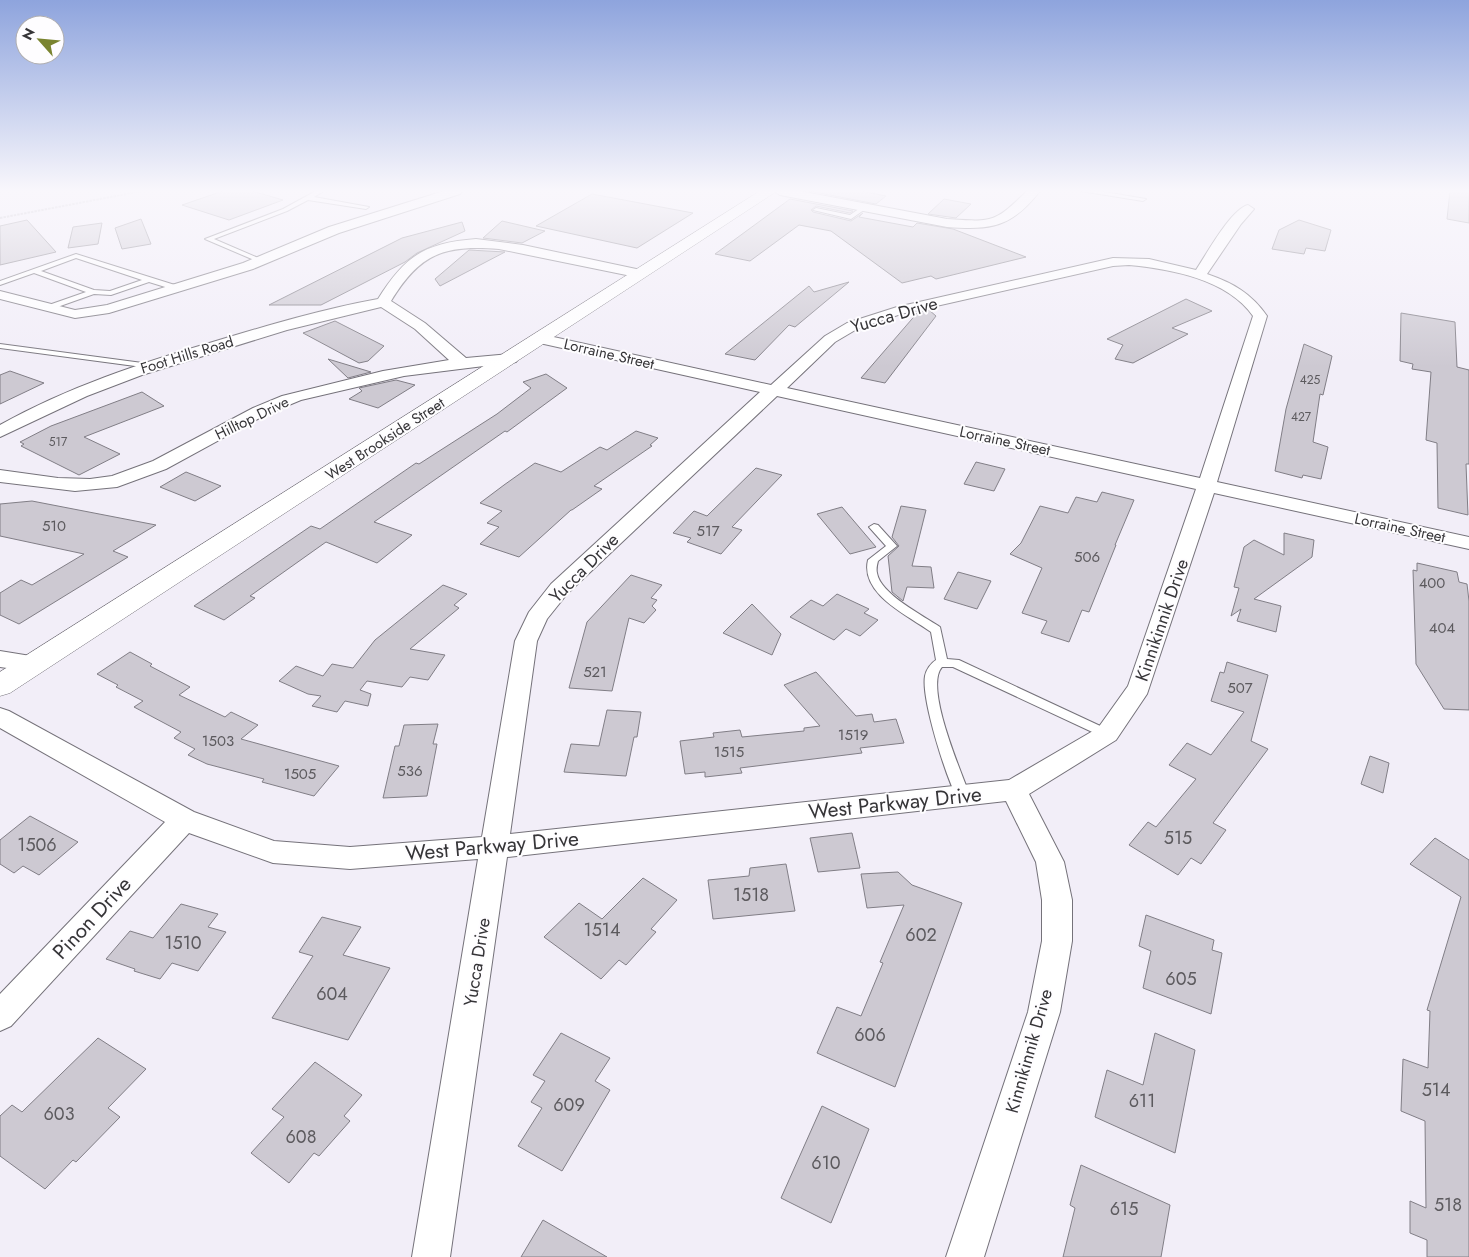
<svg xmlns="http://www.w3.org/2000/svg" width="1469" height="1257" viewBox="0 0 1469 1257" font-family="Jost,sans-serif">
	<rect width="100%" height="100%" fill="#f2eef8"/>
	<!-- building -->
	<g fill="#cdc9d2" stroke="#817e86">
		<path d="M223 191H252L283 200 229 220 182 205Z"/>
		<path d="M809 191H861L886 196 876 204Z"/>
		<path d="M1450 191H1469V223L1447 219Z"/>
		<path d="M592 194 693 213 637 248 536 226Z"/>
		<path d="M790 199 853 211 850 213 816 206 811 210 813 212 851 221 863 213 859 217 913 227 917 223 953 229 1026 257 936 279 931 276 902 283 831 231 799 225 750 261 715 254Z"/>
		<path d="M944 199 971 204 956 218 928 214Z"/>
		<path d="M141 219 151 244 122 249 115 228Z"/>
		<path d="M27 220 56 252 0 265V226Z"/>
		<path d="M1299 220 1331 230 1325 251 1306 248 1304 254 1272 249 1279 230Z"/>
		<path d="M502 221 545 231 522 243 483 238Z"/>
		<path d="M462 222 465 231 417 253 405 262 321 305H269L402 238Z"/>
		<path d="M102 223 98 244 68 248 73 227Z"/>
		<path d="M469 250 505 252 440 286 435 279Z"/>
		<path d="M849 282 795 327 789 325 755 360 725 354 809 286 814 292Z"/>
		<path d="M1186 299 1212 311 1172 328 1188 334 1133 363 1115 359 1123 345 1107 339Z"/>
		<path d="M929 310 936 316 885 383 861 378 918 312Z"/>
		<path d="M1401 313 1455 322 1457 367 1469 370V464H1466L1468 515 1438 508 1437 443 1426 440 1431 372 1412 369 1413 364 1400 361Z"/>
		<path d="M335 321 384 346 368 361 359 363 303 333Z"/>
		<path d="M1304 344 1332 356 1323 395 1320 394 1313 442 1328 447 1321 479 1303 475 1302 478 1275 471 1286 409Z"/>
		<path d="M328 359 371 372 348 378Z"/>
		<path d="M10 371 44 383 0 404V375Z"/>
		<path d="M546 374 567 388 507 432 505 431 374 522 412 535 377 563 326 542 250 596 255 598 224 620 194 606 311 526 320 529 416 463 419 464 497 414 531 388 523 382Z"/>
		<path d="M396 380 415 385 378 408 349 399 362 391 359 388Z"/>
		<path d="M142 392 164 406 84 437 120 454 79 475 21 446 24 444 20 442 51 426Z"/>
		<path d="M636 431 658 438 650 445 652 446 594 486 602 489 572 510H571L519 557 480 544 499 527 487 523 502 511 480 503 504 485 535 463 561 472 600 447 607 450Z"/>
		<path d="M976 462 1005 469 994 491 964 484Z"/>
		<path d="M756 468 782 475 732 527 742 530 721 554 687 542 691 538 673 533 694 511 707 516Z"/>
		<path d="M186 472 221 486 195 501 160 487Z"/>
		<path d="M1102 492 1134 500 1115 545H1116L1089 612 1082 610 1069 642 1041 633 1047 621 1022 613 1042 568 1010 554 1021 543 1040 506 1068 513 1076 497 1097 502Z"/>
		<path d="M32 501 156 525 113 551 128 557 19 624 0 615V593L21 580 32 585 84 554 0 536V504Z"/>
		<path d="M901 506 926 510 912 566 931 567 934 588 907 587 903 601 892 592 888 556 899 546 892 537Z"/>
		<path d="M842 507 876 547 850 554 817 514Z"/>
		<path d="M1284 533 1314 540 1312 557 1254 599 1281 606 1276 632 1237 621 1241 609 1231 616 1239 588 1234 587 1244 547 1254 540 1284 555Z"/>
		<path d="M1417 563 1457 572 1459 582 1467 584 1469 601V710L1444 709 1416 664 1413 570 1417 571Z"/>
		<path d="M958 572 991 581 977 609 944 599Z"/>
		<path d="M631 575 662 585 651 598 657 600 652 606 656 610 644 623 629 618 612 691 569 688 587 622Z"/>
		<path d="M443 585 467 594 454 605 459 608 410 649 445 655 428 680 410 677 402 687 367 681 360 690 371 694 368 706 345 701 337 712 312 706 321 696 308 694 279 681 296 666 323 676 332 664 353 668 375 640Z"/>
		<path d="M837 594 869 609 864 613 878 620 860 636 846 629 834 640 790 617 811 600 823 606Z"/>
		<path d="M752 604 781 634 772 655 723 633Z"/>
		<path d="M130 652 152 664 150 666 190 687 179 695 225 717 231 712 258 725 241 739 339 766 314 796 262 782 264 779 207 764 188 755 195 749 174 738 181 732 134 707 143 701 116 687 118 685 97 674Z"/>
		<path d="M1227 662 1268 675 1251 741 1268 749 1213 823 1226 830 1201 864 1191 858 1178 875 1129 845 1148 822 1156 827 1196 779 1169 765 1187 743 1211 755 1244 712 1211 701 1220 672 1224 673Z"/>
		<path d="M816 672 856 716 872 714 874 722 896 719 904 743 860 748 862 753 740 768 742 773 705 777V772L685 774 680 741 714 737 713 733 740 730 742 737 804 731V728L820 726 784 685Z"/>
		<path d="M607 710 641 712 637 737H634L626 776 564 772 571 744 599 746Z"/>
		<path d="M438 724 433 744H437L427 796 383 798 395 746H399L404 725Z"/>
		<path d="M1370 756 1389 763 1383 793 1361 784Z"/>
		<path d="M30 816 78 842 39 875 23 866 14 873 0 864V840Z"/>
		<path d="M852 833 860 868 818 872 810 838Z"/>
		<path d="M1435 838 1469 860V1257H1427V1240L1410 1233V1201L1426 1208 1425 1121 1401 1111 1403 1059 1428 1068 1430 1011 1427 1010 1461 897 1410 864Z"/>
		<path d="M786 864 795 911 713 919 708 880 749 876 750 868Z"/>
		<path d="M898 872 912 885 962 903 895 1087 817 1053 837 1007 861 1016 883 963 880 962 904 905 867 908 861 874Z"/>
		<path d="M643 878 677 900 651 929 656 932 626 965 619 960 601 979 544 937 579 903 602 919Z"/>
		<path d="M181 904 218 914 208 927 226 932 198 971 172 963 160 979 134 971 135 969 106 959 130 931 153 938Z"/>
		<path d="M1146 915 1214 940 1212 950 1222 953 1211 1014 1143 988 1151 951 1139 946Z"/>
		<path d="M322 917 361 927 343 955 390 968 348 1040 272 1018 313 956 299 952Z"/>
		<path d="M561 1033 610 1058 595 1081 610 1090 562 1171 518 1146 542 1108 531 1102 545 1081 533 1075Z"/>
		<path d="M1155 1033 1195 1050 1175 1153 1095 1117 1107 1070 1143 1085Z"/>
		<path d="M98 1038 146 1069 108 1108 120 1117 76 1162 73 1160 45 1189 0 1156V1116L12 1105 22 1112Z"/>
		<path d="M315 1062 362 1095 344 1116 350 1121 319 1156 314 1153 289 1183 251 1153 284 1117 272 1109Z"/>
		<path d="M822 1106 869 1129 831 1223 781 1198Z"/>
		<path d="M1081 1165 1170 1205 1161 1257H1063L1075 1208 1070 1205Z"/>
		<path d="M543 1220 607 1257H521Z"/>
	</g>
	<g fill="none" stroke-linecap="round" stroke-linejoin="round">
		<defs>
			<g id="lane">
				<path d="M316 191H324L314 197 369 207 366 209 308 200 287 211 214 239 263 260V262L261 263 205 239 283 209Z"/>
				<path d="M1081 191H1098L1146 199 1143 201Z"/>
				<path d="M863 206 868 207 851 219 813 210 816 208 850 215Z"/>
				<path d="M76 254 178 286 179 288 175 290 149 282 111 295 94 294 49 310H46V306L86 292 34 273 0 285V281ZM76 258 142 280 110 291 94 290 41 271Z"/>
				<path d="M0 344 150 364 154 366 150 368 0 348Z"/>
				<path d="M874 524 878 525 897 546 878 561C877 565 876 569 877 573 880 594 924 616 940 627L947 659 959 660 1111 731 1113 734 1111 737H1103L953 667H942C924 687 961 771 970 796L968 800 963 801 958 800C946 777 921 699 925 676 926 670 931 663 936 660L931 632C907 615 860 594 868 560L886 546 869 527Z"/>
			</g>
			<g id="street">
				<path d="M444 191H462L460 194 339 233 253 269 109 313 75 318 0 299V291L75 310 107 305 243 263 329 227Z"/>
				<path d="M774 191H799L947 219C993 222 994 223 1027 191H1040C1011 228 991 230 947 227L780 195Z"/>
				<path d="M1248 205 1254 209 1241 224 1207 274C1233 283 1251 293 1267 316L1217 482 1469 537V549L1214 493 1147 694 1116 740 1029 794 1064 862 1072 900V941L1060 1012 984 1257H946L1028 1012 1042 941V900L1036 862 1006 801 507 857 450 1257H412L478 859 350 869 273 863 189 833 11 1026 0 1031V994L165 822 0 728V708L9 711 194 812 274 841 350 847 482 837 515 641 529 612 551 584 760 392 535 342 532 339 535 336 540 334 771 385 825 336 847 323 897 307 1113 258 1149 259 1196 270C1206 255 1231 209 1248 205ZM1129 265C1171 269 1227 279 1253 316L1200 478 787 388 835 342 857 329 901 314 1113 266ZM777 396 1196 489 1128 686 1098 728 1009 780 510 834 537 641 547 619 567 594Z"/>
				<path d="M476 239 523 245 641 270 648 274 641 278 499 249C444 245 420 253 391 301L425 323 466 358 510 354 516 356 518 359 516 362 404 376 301 400 265 415 166 469 117 487 75 491 0 482V470L58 478 90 479 112 476 153 461 253 408 282 396 383 371 449 360 415 329 381 307 287 330 142 375 87 396 0 437V425C68 387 141 363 216 341 269 325 323 309 378 299 405 256 424 243 476 239Z"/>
				<path d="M0 651 43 658 47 664 43 670 35 672 0 667Z"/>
			</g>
			<path id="secondary" d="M760 191H777L10 693 0 696V672Z"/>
		</defs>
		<!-- lane casing -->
		<use href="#lane" stroke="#75727a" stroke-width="2"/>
		<!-- street casing -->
		<use href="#street" stroke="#75727a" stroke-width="2"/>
		<!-- secondary casing -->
		<use href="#secondary" stroke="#75727a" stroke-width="1"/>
		<!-- path -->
		<path stroke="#b7b4bb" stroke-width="2" stroke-dasharray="2.5 1" stroke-linecap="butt" d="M0 218 142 191"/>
		<!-- lane -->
		<use href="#lane" fill="#fff" fill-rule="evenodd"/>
		<!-- street -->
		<use href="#street" fill="#fff" fill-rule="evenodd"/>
		<!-- secondary -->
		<use href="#secondary" fill="#fff" fill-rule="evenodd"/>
	</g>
	<!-- sky -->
	<linearGradient id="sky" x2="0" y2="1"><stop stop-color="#8ea4dd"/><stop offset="0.52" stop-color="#f9f7fc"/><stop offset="1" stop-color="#f9f7fc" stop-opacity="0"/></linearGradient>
	<rect width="1469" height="367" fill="url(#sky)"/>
	<g text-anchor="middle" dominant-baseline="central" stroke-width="4" stroke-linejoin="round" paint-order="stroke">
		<!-- far-number labels -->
		<g font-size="12" fill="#5c5a5e">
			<text x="1310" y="380">425</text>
			<text x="1301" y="417">427</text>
			<text x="58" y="442">517</text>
		</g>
		<!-- far-street labels -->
		<g font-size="15" fill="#363538" stroke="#fefdff">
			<text transform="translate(609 354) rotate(13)">Lorraine Street</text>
			<text transform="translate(187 355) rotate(-17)">Foot Hills Road</text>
			<text transform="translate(252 418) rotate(-26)">Hilltop Drive</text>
			<text transform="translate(385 439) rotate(-33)">West Brookside Street</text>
			<text transform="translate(1005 441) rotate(12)">Lorraine Street</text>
			<text transform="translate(1400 528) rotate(12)">Lorraine Street</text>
		</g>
		<!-- number labels -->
		<g font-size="15" fill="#5c5a5e">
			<text x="54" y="526">510</text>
			<text x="708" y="531">517</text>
			<text x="1087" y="557">506</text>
			<text x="1432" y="583">400</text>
			<text x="1442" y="628">404</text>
			<text x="595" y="672">521</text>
			<text x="1240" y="688">507</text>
			<text x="853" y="735">1519</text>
			<text x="218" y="741">1503</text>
			<text x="729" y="752">1515</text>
			<text x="410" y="771">536</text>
			<text x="300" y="774">1505</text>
		</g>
		<!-- street labels -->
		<g font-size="18" fill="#363538" stroke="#fefdff">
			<text transform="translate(894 315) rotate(-16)">Yucca Drive</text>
			<text transform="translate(584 568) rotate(-45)">Yucca Drive</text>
			<text transform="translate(1162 620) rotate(-71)">Kinnikinnik Drive</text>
			<text transform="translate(477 962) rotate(-81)">Yucca Drive</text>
			<text transform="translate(1029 1051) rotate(-74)">Kinnikinnik Drive</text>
		</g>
		<!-- near-number labels -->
		<g font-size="18" fill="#5c5a5e">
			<text x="1178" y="838">515</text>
			<text x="37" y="845">1506</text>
			<text x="751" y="895">1518</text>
			<text x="602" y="930">1514</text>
			<text x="921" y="935">602</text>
			<text x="183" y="943">1510</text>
			<text x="1181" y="979">605</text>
			<text x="332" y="994">604</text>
			<text x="870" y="1035">606</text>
			<text x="1436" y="1090">514</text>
			<text x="1142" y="1101">611</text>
			<text x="569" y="1105">609</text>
			<text x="59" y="1114">603</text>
			<text x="301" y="1137">608</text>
			<text x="826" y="1163">610</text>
			<text x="1448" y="1205">518</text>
			<text x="1124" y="1209">615</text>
		</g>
		<!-- near-street labels -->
		<g font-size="21" fill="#363538" stroke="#fefdff">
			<text transform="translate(895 803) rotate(-6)">West Parkway Drive</text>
			<text transform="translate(492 846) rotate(-5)">West Parkway Drive</text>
			<text transform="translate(92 918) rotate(-47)">Pinon Drive</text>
		</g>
	</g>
	<!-- north arrow -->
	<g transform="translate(40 40) rotate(297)"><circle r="24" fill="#fefdff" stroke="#aeadaf"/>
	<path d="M0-4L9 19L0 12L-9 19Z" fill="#7a8430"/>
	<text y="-8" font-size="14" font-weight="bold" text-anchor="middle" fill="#363538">N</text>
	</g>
</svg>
